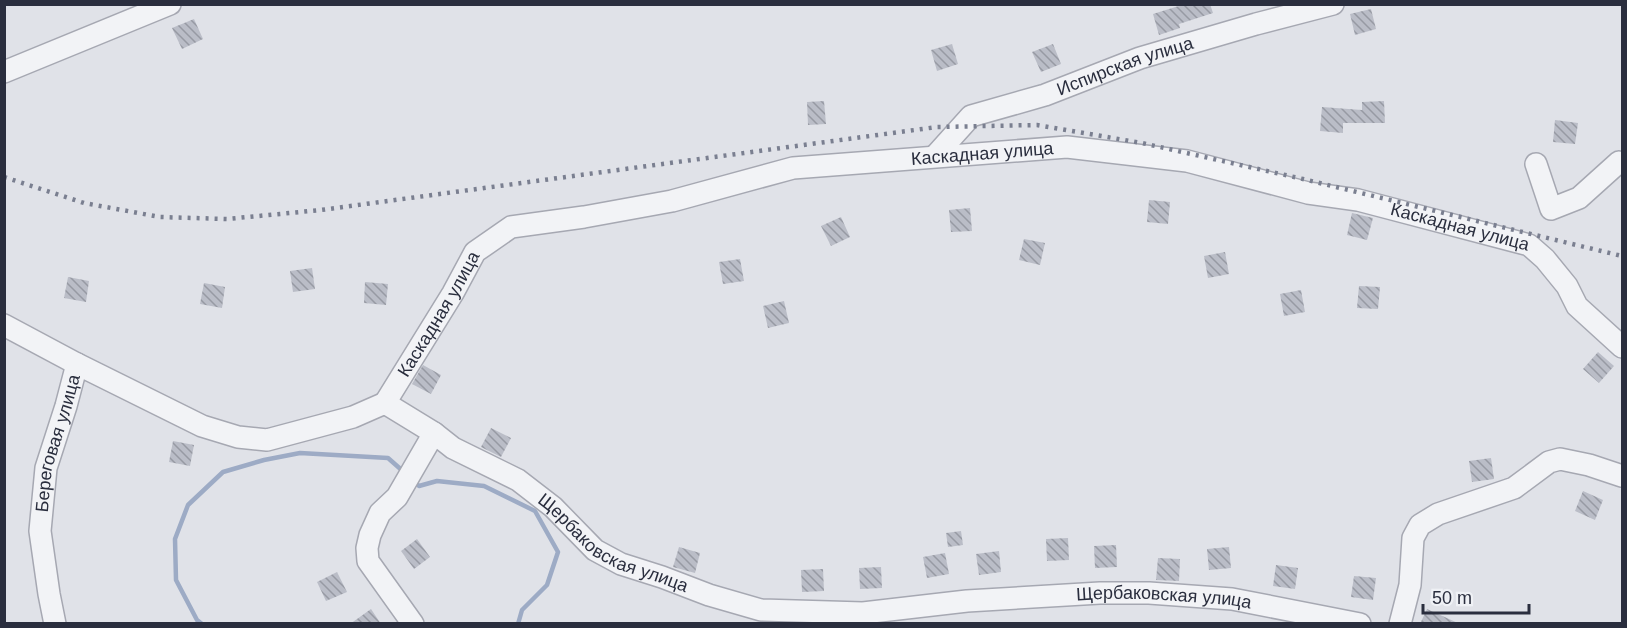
<svg xmlns="http://www.w3.org/2000/svg" width="1627" height="628" viewBox="0 0 1627 628" font-family="Helvetica,sans-serif">
	<defs>
		<pattern id="building-back-hatch" width="6" height="6" patternUnits="userSpaceOnUse" patternTransform="scale(1.5)"><rect width="6" height="6" fill="#babdc7"/><path d="M-1 5l2 2M0 0l6 6M5-1l2 2" fill="none" stroke="#979aa3"/></pattern>
	</defs>
	<rect width="100%" height="100%" fill="#e0e2e8"/>
	<g fill="none" stroke-linecap="round" stroke-linejoin="round">
		<!-- stream -->
		<g stroke="#9dabc5" stroke-width="4.5">
			<path d="M413 480 419 486 437 481 484 486 535 511 558 552 547 585 522 610 518 624"/>
			<path d="M202 624 197 620 176 580 175 539 188 505 223 472 264 460 300 453 388 458 405 473"/>
		</g>
	</g>
	<!-- building -->
	<g fill="url(#building-back-hatch)">
		<path d="M1185 4H1210L1213 13 1179 24 1180 28 1159 35 1153 14Z"/>
		<path d="M1371 9 1376 29 1355 35 1350 14Z"/>
		<path d="M194 19 203 39 182 49 172 28Z"/>
		<path d="M952 44 958 64 937 71 931 50Z"/>
		<path d="M1053 44 1061 64 1041 72 1032 52Z"/>
		<path d="M824 101 826 124 808 125 807 102Z"/>
		<path d="M1384 101 1385 123H1343V133L1320 131 1322 107 1362 110V102Z"/>
		<path d="M1555 120 1578 123 1575 144 1553 142Z"/>
		<path d="M1149 200 1170 202 1168 224 1147 222Z"/>
		<path d="M970 208 972 231 951 232 949 210Z"/>
		<path d="M1352 213 1373 218 1367 240 1347 235Z"/>
		<path d="M841 217 850 237 831 246 821 226Z"/>
		<path d="M1024 239 1045 243 1040 265 1019 260Z"/>
		<path d="M1225 252 1229 274 1208 278 1204 256Z"/>
		<path d="M740 259 744 281 723 284 719 262Z"/>
		<path d="M312 268 315 289 293 292 290 271Z"/>
		<path d="M68 277 89 281 86 302 64 298Z"/>
		<path d="M365 282 388 284 386 305 364 303Z"/>
		<path d="M204 283 225 287 222 308 200 304Z"/>
		<path d="M1359 286 1380 287 1378 309 1357 308Z"/>
		<path d="M1301 290 1305 312 1284 316 1280 294Z"/>
		<path d="M784 301 789 323 768 328 763 306Z"/>
		<path d="M1598 352 1614 366 1599 383 1583 369Z"/>
		<path d="M423 365 441 375 431 394 412 384Z"/>
		<path d="M491 428 511 438 501 457 481 447Z"/>
		<path d="M173 441 194 445 190 466 169 462Z"/>
		<path d="M1491 458 1494 479 1472 482 1469 461Z"/>
		<path d="M1583 491 1603 500 1595 520 1575 511Z"/>
		<path d="M961 531 963 545 948 547 946 533Z"/>
		<path d="M1068 538 1069 560 1047 561 1046 539Z"/>
		<path d="M417 539 430 557 414 569 401 551Z"/>
		<path d="M1116 545 1117 567 1095 568 1094 546Z"/>
		<path d="M679 547 700 553 695 573 673 567Z"/>
		<path d="M1229 547 1231 568 1209 570 1207 549Z"/>
		<path d="M999 551 1001 572 979 575 976 554Z"/>
		<path d="M945 553 949 574 927 578 923 557Z"/>
		<path d="M1158 558 1180 559 1179 581 1156 580Z"/>
		<path d="M1276 565 1298 568 1295 589 1273 586Z"/>
		<path d="M881 567 882 588 860 589 859 568Z"/>
		<path d="M823 569 824 591 802 592 801 570Z"/>
		<path d="M337 572 347 592 326 601 317 582Z"/>
		<path d="M1354 576 1376 578 1373 600 1351 597Z"/>
		<path d="M371 609 381 624H350Z"/>
		<path d="M1427 609 1460 624H1420Z"/>
	</g>
	<g fill="none" stroke-linecap="round" stroke-linejoin="round">
		<defs>
			<g id="minor">
				<path d="M4 72 170 4"/>
				<path id="s1" d="M935 156 971 116 1045 95 1140 58 1256 24 1333 4"/>
				<path d="M1536 164 1551 209 1579 198 1619 162 1622 163"/>
				<path d="M4 325 77 364"/>
				<path id="s2" d="M385 403 453 293 475 252 511 227 584 217 672 201 793 168 1067 147 1187 161 1308 193 1358 200 1529 245 1545 259 1567 286 1577 306 1622 347"/>
				<path id="s3" d="M434 433 453 448 518 480 553 507 595 550 621 564 662 577 709 595 761 610 863 613 967 601 1100 593H1149L1232 599 1360 624"/>
				<path id="s4" d="M55 624 49 594 40 531 46 468 66 406 77 364 202 426 238 437 267 440 353 417 385 403 434 433 397 497 380 513 370 535 367 548 368 561 413 624"/>
				<path d="M1400 624 1410 585 1413 538 1420 525 1438 514 1514 488 1549 462 1560 459 1589 465 1622 476"/>
			</g>
		</defs>
		<!-- minor casing -->
		<use href="#minor" stroke="#a6a8b2" stroke-width="24"/>
		<!-- minor -->
		<use href="#minor" stroke="#f2f3f6" stroke-width="21"/>
		<!-- rail -->
		<path stroke="#7a7f90" stroke-width="4.5" stroke-dasharray="3 6" stroke-linecap="butt" d="M4 177 84 203 160 217 227 219 321 210 937 127 1037 125 1142 143 1303 179 1622 256"/>
	</g>
	<g text-anchor="middle" dominant-baseline="central" stroke-width="4.5" stroke-linejoin="round" paint-order="stroke">
		<!-- street labels -->
		<g font-size="18" fill="#2a2e3e" stroke="#eff1f5">
			<text stroke="none"><textPath href="#s1" startOffset="216">Испирская улица</textPath></text>
			<text stroke="none"><textPath href="#s2" startOffset="698">Каскадная улица</textPath></text>
			<text stroke="none"><textPath href="#s2" startOffset="1185">Каскадная улица</textPath></text>
			<text stroke="none"><textPath href="#s2" startOffset="104">Каскадная улица</textPath></text>
			<text stroke="none"><textPath href="#s4" startOffset="184">Береговая улица</textPath></text>
			<text stroke="none"><textPath href="#s3" startOffset="213">Щербаковская улица</textPath></text>
			<text stroke="none"><textPath href="#s3" startOffset="782">Щербаковская улица</textPath></text>
		</g>
	</g>
	<!-- border -->
	<rect width="1627" height="628" fill="none" stroke="#2a2e3e" stroke-width="12"/>
	<!-- scale -->
	<path d="M1423 604v9h106v-9" fill="none" stroke="#2a2e3e" stroke-width="3"/>
	<text x="1432" y="604" font-size="18" fill="#2a2e3e" stroke="#eff1f5" stroke-width="4.5" paint-order="stroke">50 m</text>
</svg>
